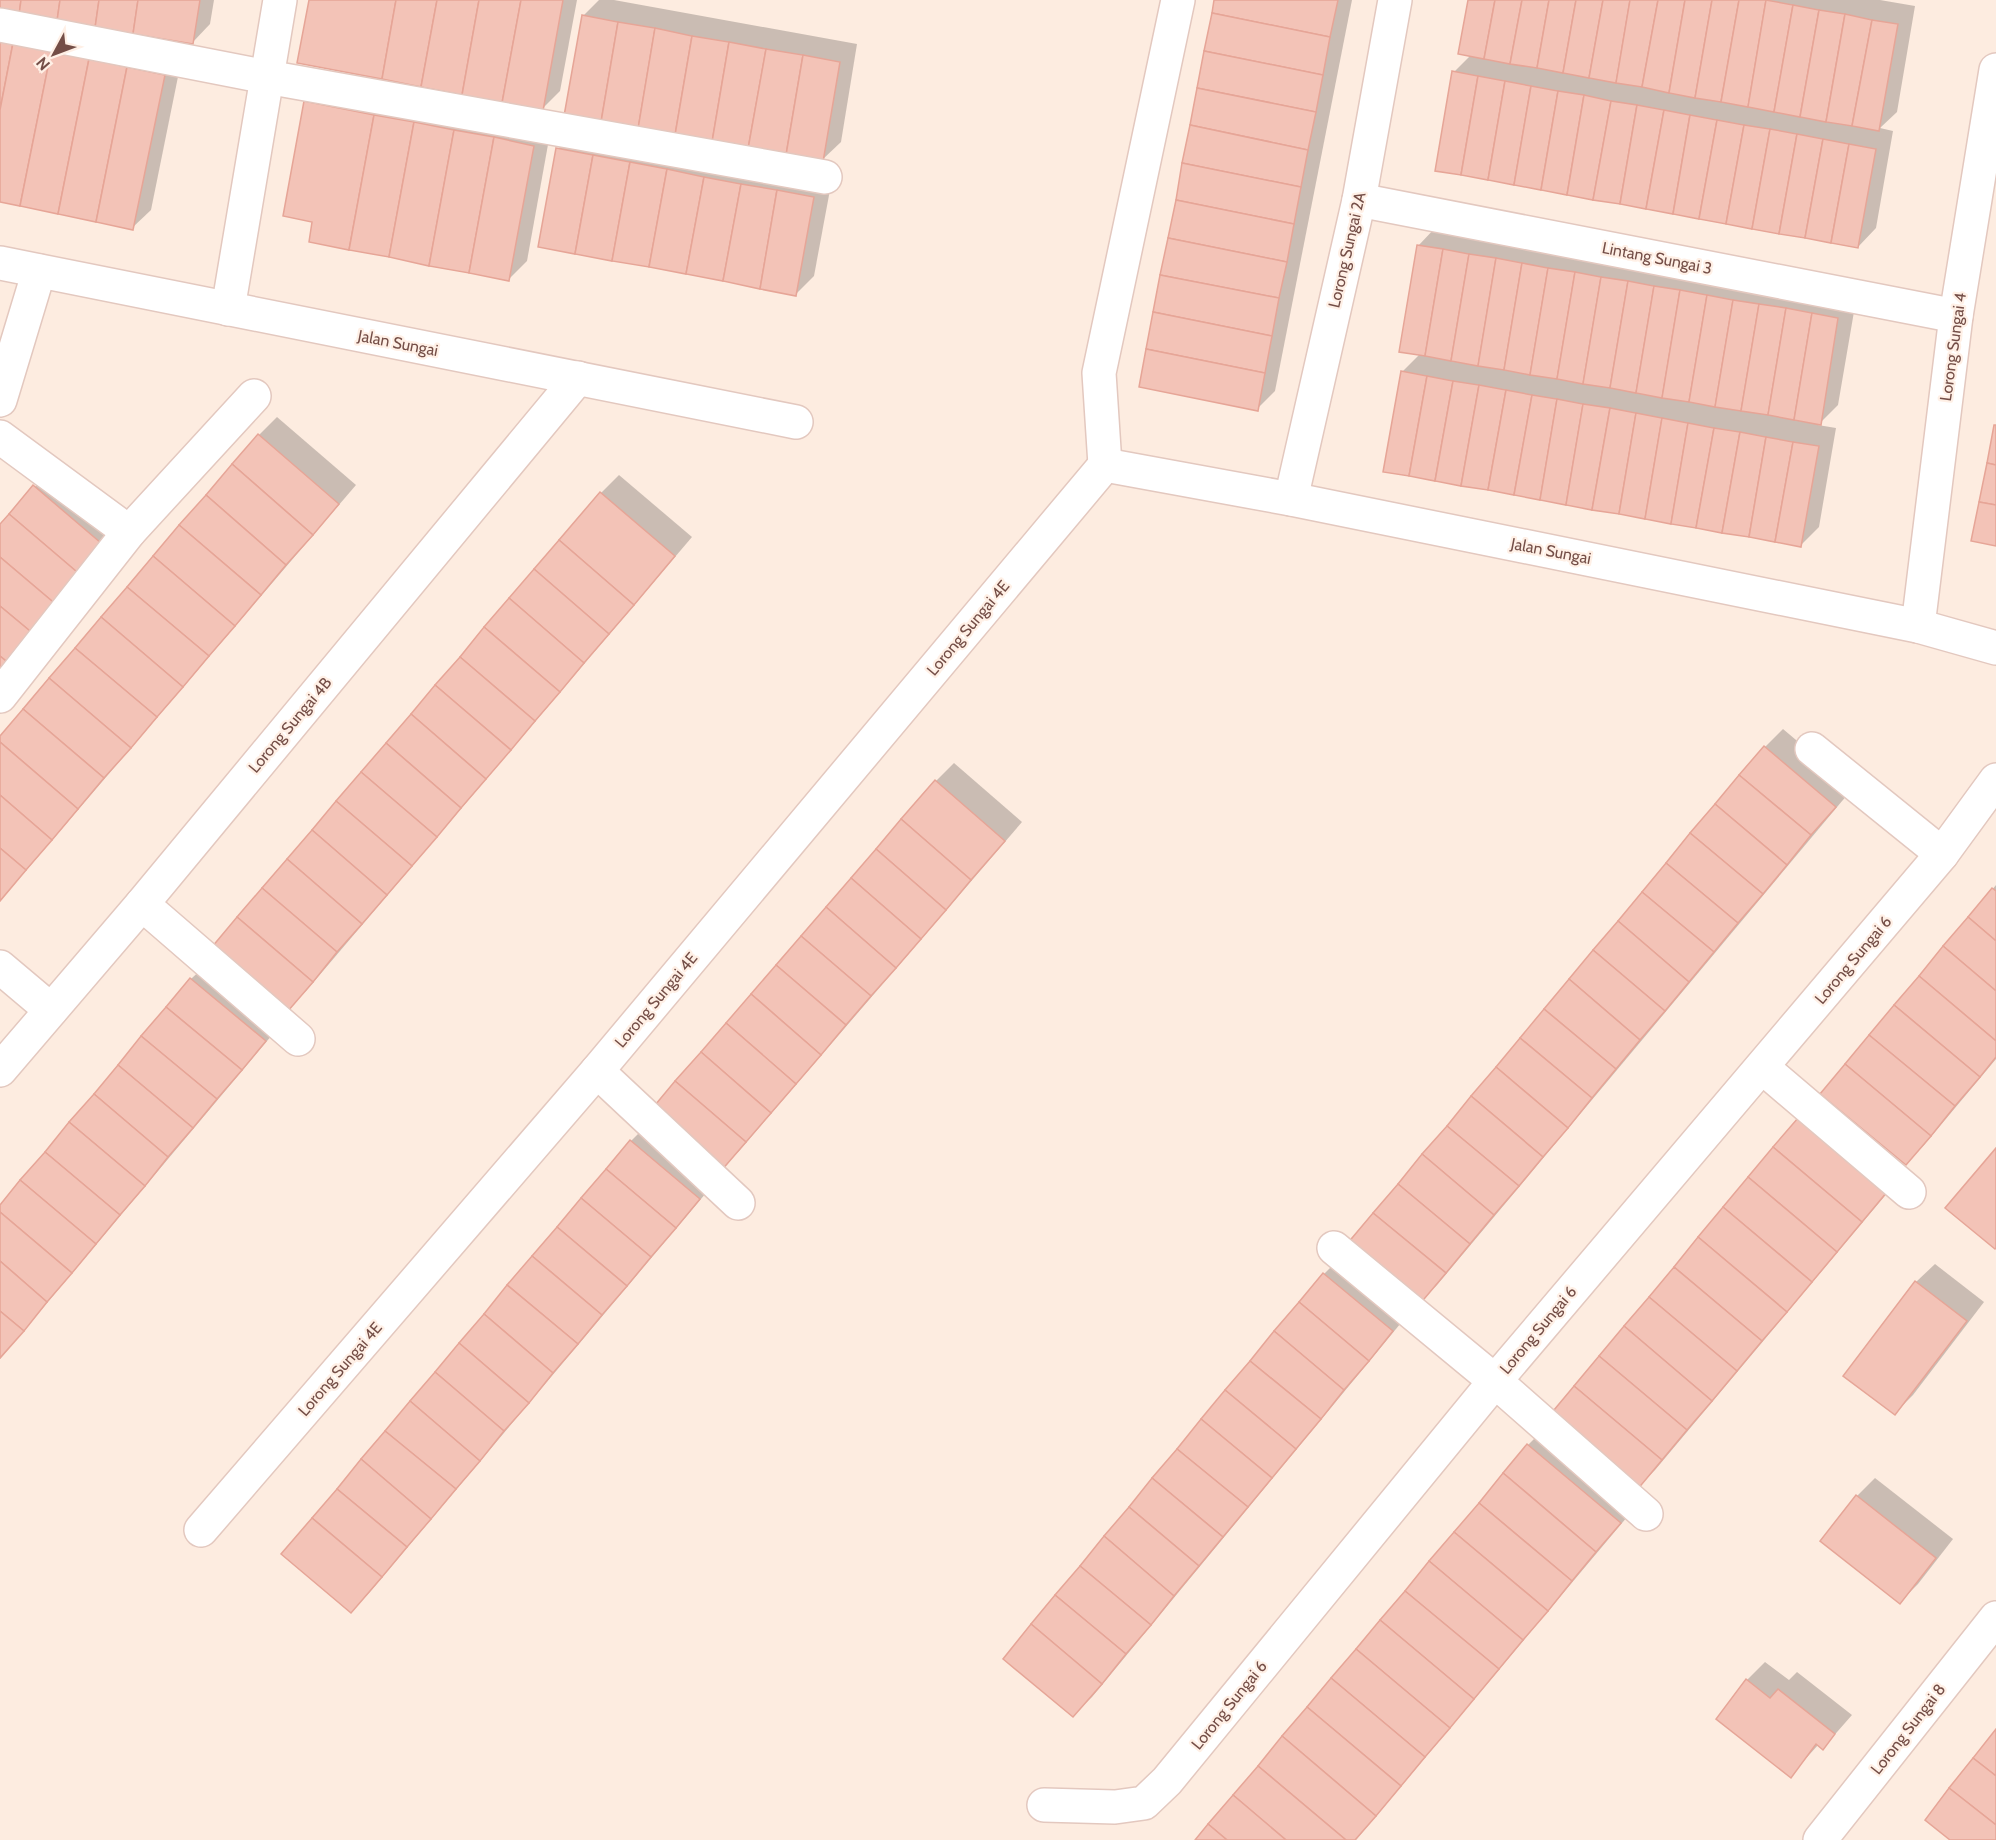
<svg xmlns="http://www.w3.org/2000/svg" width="1996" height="1840" viewBox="0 0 1996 1840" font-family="Cabin,sans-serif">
	<rect width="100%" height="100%" fill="#fdece0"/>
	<!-- shadow -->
	<g fill="#0003">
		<path d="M0 0H214L210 24 192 43Z"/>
		<path d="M311 0H577L560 91 542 109Z"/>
		<path d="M599 0H614L857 44 841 142 822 160 583 16Z"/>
		<path d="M1216 0H1352L1275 391 1257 409Z"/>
		<path d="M1469 0H1880L1915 6 1897 112 1880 128 1893 131 1876 228 1858 247 1454 72 1471 55Z"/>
		<path d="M0 19 182 57 151 210 132 228 0 201Z"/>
		<path d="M324 83 551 128 527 261 509 279 314 221 306 101Z"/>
		<path d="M576 131 832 179 814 276 796 294 558 149Z"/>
		<path d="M1436 227 1856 300 1838 405 1818 425 1836 428 1819 527 1801 545 1402 372 1420 354 1418 246Z"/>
		<path d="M277 417 356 485 0 901V738L259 435Z"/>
		<path d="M52 468 125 530 0 679V526Z"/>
		<path d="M619 475 692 537 306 991 288 1009 601 493Z"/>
		<path d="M1783 729 1853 788 1437 1285 1418 1303 1765 747Z"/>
		<path d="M954 763 1022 822 739 1151 721 1169 936 781Z"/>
		<path d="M1996 885V1059L1924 1145 1906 1163 1823 1094Z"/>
		<path d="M210 961 283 1022 0 1359V1207L191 979Z"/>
		<path d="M649 1123 717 1180 369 1593 351 1611 631 1141Z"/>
		<path d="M1904 1173 1655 1470 1637 1488 1551 1416Z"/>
		<path d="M1342 1256 1410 1312 1092 1697 1073 1715 1324 1274Z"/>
		<path d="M1935 1264 1984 1302 1913 1395 1895 1413 1916 1282Z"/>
		<path d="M1547 1426 1638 1504 1356 1840H1198L1528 1445Z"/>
		<path d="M1875 1478 1953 1539 1918 1584 1900 1602 1822 1541 1857 1496Z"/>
		<path d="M1765 1662 1789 1680 1797 1672 1852 1715 1823 1748 1819 1744 1790 1776 1747 1680Z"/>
	</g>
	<!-- building -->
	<g fill="#f3c3b7" stroke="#e6a597" stroke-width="1.5">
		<path d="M0 0H21L19 15 0 12Z"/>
		<path d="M21 0H60L57 21 19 15Z"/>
		<path d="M60 0H99L95 28 57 21Z"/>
		<path d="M99 0H138L133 34 95 28Z"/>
		<path d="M138 0H200L193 44 133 34Z"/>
		<path d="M309 0H396L382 79 297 63Z"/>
		<path d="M396 0H437L421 87 382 79Z"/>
		<path d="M437 0H479L462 95 421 87Z"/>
		<path d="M479 0H521L502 103 462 95Z"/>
		<path d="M521 0H563L543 111 502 103Z"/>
		<path d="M1214 0H1338L1330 37 1212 13Z"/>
		<path d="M1468 0H1495L1484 59 1458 54Z"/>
		<path d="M1495 0H1522L1510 64 1484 59Z"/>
		<path d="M1522 0H1549L1537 68 1510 64Z"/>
		<path d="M1549 0H1576L1563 73 1537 68Z"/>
		<path d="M1576 0H1603L1589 78 1563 73Z"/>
		<path d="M1603 0H1630L1616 83 1589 78Z"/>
		<path d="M1630 0H1658L1642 87 1616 83Z"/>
		<path d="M1658 0H1685L1669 93 1642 87Z"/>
		<path d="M1685 0H1712L1695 98 1669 93Z"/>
		<path d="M1712 0H1739L1721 102 1695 98Z"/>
		<path d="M1739 0H1766L1748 107 1721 102Z"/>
		<path d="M1766 0 1793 5 1774 112 1748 107Z"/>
		<path d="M1793 5 1819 10 1800 117 1774 112Z"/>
		<path d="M1819 10 1845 14 1826 122 1800 117Z"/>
		<path d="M1212 13 1330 37 1323 75 1204 51Z"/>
		<path d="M1845 14 1872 20 1852 126 1826 122Z"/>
		<path d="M582 15 618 22 601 122 564 116Z"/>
		<path d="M1872 20 1898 24 1879 131 1852 126Z"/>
		<path d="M618 22 655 28 638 129 601 122Z"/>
		<path d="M655 28 692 36 675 135 638 129Z"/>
		<path d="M692 36 729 42 712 142 675 135Z"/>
		<path d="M0 41 13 43 0 110Z"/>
		<path d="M729 42 766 49 748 149 712 142Z"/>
		<path d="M13 43 51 52 20 206 0 202V110Z"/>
		<path d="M766 49 803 55 786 155 748 149Z"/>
		<path d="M1204 51 1323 75 1316 112 1197 88Z"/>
		<path d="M51 52 89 59 58 214 20 206Z"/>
		<path d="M803 55 840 62 823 162 786 155Z"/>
		<path d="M89 59 127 67 96 222 58 214Z"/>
		<path d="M127 67 165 75 133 230 96 222Z"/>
		<path d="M1452 71 1478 76 1461 175 1435 171Z"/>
		<path d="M1478 76 1505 81 1488 180 1461 175Z"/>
		<path d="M1505 81 1531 86 1514 185 1488 180Z"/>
		<path d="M1531 86 1558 91 1541 190 1514 185Z"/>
		<path d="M1197 88 1316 112 1308 150 1190 125Z"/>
		<path d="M1558 91 1584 95 1567 195 1541 190Z"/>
		<path d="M1584 95 1611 101 1593 200 1567 195Z"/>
		<path d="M304 101 374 115 349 250 309 242 312 222 283 216Z"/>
		<path d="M1611 101 1637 105 1620 204 1593 200Z"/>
		<path d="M1637 105 1664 110 1646 209 1620 204Z"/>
		<path d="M1664 110 1690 115 1673 214 1646 209Z"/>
		<path d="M374 115 414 122 389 257 349 250Z"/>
		<path d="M1690 115 1717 120 1699 219 1673 214Z"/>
		<path d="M1717 120 1744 125 1726 224 1699 219Z"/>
		<path d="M414 122 454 130 429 266 389 257Z"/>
		<path d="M1190 125 1308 150 1301 187 1182 163Z"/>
		<path d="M1744 125 1770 129 1752 229 1726 224Z"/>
		<path d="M1770 129 1797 134 1779 234 1752 229Z"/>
		<path d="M454 130 494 137 469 273 429 266Z"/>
		<path d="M1797 134 1823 139 1805 238 1779 234Z"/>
		<path d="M494 137 534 146 509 281 469 273Z"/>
		<path d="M1823 139 1849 144 1831 243 1805 238Z"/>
		<path d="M1849 144 1876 149 1858 248 1831 243Z"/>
		<path d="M556 148 593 155 575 254 538 247Z"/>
		<path d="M593 155 630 162 612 261 575 254Z"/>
		<path d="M630 162 667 169 649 267 612 261Z"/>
		<path d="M1182 163 1301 187 1294 224 1176 200Z"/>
		<path d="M667 169 704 177 686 274 649 267Z"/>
		<path d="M704 177 741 184 723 281 686 274Z"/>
		<path d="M741 184 777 190 760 289 723 281Z"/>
		<path d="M777 190 814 197 796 296 760 289Z"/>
		<path d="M1176 200 1294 224 1287 262 1168 238Z"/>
		<path d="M1168 238 1287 262 1279 298 1160 275Z"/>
		<path d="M1417 245 1443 249 1425 356 1399 352Z"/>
		<path d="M1443 249 1469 254 1451 361 1425 356Z"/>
		<path d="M1469 254 1496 258 1478 366 1451 361Z"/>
		<path d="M1496 258 1522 263 1504 370 1478 366Z"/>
		<path d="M1522 263 1548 268 1530 375 1504 370Z"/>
		<path d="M1548 268 1575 272 1557 379 1530 375Z"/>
		<path d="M1575 272 1601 277 1583 384 1557 379Z"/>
		<path d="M1160 275 1279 298 1272 336 1153 312Z"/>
		<path d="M1601 277 1628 281 1610 388 1583 384Z"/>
		<path d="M1628 281 1654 286 1636 393 1610 388Z"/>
		<path d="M1654 286 1680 290 1662 398 1636 393Z"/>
		<path d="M1680 290 1707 295 1689 402 1662 398Z"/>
		<path d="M1707 295 1733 300 1715 407 1689 402Z"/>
		<path d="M1733 300 1759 304 1741 411 1715 407Z"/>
		<path d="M1759 304 1786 308 1768 415 1741 411Z"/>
		<path d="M1786 308 1812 313 1794 420 1768 415Z"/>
		<path d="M1153 312 1272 336 1265 373 1146 349Z"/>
		<path d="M1812 313 1838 318 1821 425 1794 420Z"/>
		<path d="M1146 349 1265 373 1258 411 1139 387Z"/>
		<path d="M1401 371 1427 376 1409 476 1383 472Z"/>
		<path d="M1427 376 1453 381 1435 481 1409 476Z"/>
		<path d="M1453 381 1479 385 1461 486 1435 481Z"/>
		<path d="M1479 385 1506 390 1488 490 1461 486Z"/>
		<path d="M1506 390 1532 395 1514 495 1488 490Z"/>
		<path d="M1532 395 1557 399 1540 500 1514 495Z"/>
		<path d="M1557 399 1583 404 1566 505 1540 500Z"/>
		<path d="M1583 404 1610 408 1592 510 1566 505Z"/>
		<path d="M1610 408 1636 413 1619 514 1592 510Z"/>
		<path d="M1636 413 1662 418 1645 519 1619 514Z"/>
		<path d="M1662 418 1688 423 1671 524 1645 519Z"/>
		<path d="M1688 423 1714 428 1696 528 1671 524Z"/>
		<path d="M1994 425H1996V465L1987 463Z"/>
		<path d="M1714 428 1740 432 1722 533 1696 528Z"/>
		<path d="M1740 432 1766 437 1749 537 1722 533Z"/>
		<path d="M258 434 339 504 313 535 232 464Z"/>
		<path d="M1766 437 1793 442 1775 542 1749 537Z"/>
		<path d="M1793 442 1819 446 1801 547 1775 542Z"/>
		<path d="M1987 463 1996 465V505L1979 502Z"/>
		<path d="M232 464 313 535 286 565 206 495Z"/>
		<path d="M33 485 108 549 84 578 9 514Z"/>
		<path d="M600 492 675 556 634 605 559 540Z"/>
		<path d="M206 495 286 565 261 595 179 525Z"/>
		<path d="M1979 502 1996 505V546L1971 541Z"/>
		<path d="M9 514 84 578 59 607 0 557V524Z"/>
		<path d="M179 525 261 595 235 626 153 556Z"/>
		<path d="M559 540 634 605 609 634 534 569Z"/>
		<path d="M153 556 235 626 209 656 127 587Z"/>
		<path d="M0 557 59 607 36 636 0 606Z"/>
		<path d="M534 569 609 634 584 663 509 598Z"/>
		<path d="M127 587 209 656 183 687 101 617Z"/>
		<path d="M509 598 584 663 560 692 484 627Z"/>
		<path d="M0 606 36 636 11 665 0 656Z"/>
		<path d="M101 617 183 687 157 717 75 648Z"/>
		<path d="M484 627 560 692 535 721 460 657Z"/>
		<path d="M75 648 157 717 131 748 49 678Z"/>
		<path d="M0 656 11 665 0 678Z"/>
		<path d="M460 657 535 721 511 750 435 685Z"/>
		<path d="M49 678 131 748 104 778 23 709Z"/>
		<path d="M435 685 511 750 486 779 411 714Z"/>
		<path d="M23 709 104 778 78 809 0 742V736Z"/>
		<path d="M411 714 486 779 461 808 386 743Z"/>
		<path d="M0 742 78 809 52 840 0 795Z"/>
		<path d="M386 743 461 808 437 837 361 772Z"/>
		<path d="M1764 746 1836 807 1811 835 1739 775Z"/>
		<path d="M361 772 437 837 412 866 336 801Z"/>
		<path d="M1739 775 1811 835 1787 865 1715 804Z"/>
		<path d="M935 780 1005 841 971 880 901 819Z"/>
		<path d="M0 795 52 840 26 870 0 848Z"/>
		<path d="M336 801 412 866 387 895 312 830Z"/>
		<path d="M1715 804 1787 865 1763 894 1690 833Z"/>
		<path d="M901 819 971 880 946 910 876 849Z"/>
		<path d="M312 830 387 895 362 924 287 859Z"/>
		<path d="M1690 833 1763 894 1738 923 1666 863Z"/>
		<path d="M0 848 26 870 0 901Z"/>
		<path d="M876 849 946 910 921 939 851 878Z"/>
		<path d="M287 859 362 924 337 952 262 888Z"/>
		<path d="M1666 863 1738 923 1714 952 1642 892Z"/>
		<path d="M851 878 921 939 896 968 826 907Z"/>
		<path d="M262 888 337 952 313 982 237 917Z"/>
		<path d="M1992 888 1996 891V941L1968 917Z"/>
		<path d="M1642 892 1714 952 1689 982 1618 921Z"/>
		<path d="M826 907 896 968 871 996 801 936Z"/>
		<path d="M237 917 313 982 288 1011 212 947Z"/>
		<path d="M1968 917 1996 941V991L1943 946Z"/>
		<path d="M1618 921 1689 982 1665 1011 1593 950Z"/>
		<path d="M801 936 871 996 846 1025 776 965Z"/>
		<path d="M1943 946 1996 991V1041L1919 976Z"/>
		<path d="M1593 950 1665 1011 1640 1040 1569 979Z"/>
		<path d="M776 965 846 1025 821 1055 751 994Z"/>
		<path d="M1919 976 1996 1041V1057L1980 1077 1894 1005Z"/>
		<path d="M190 978 266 1041 242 1070 166 1007Z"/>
		<path d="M1569 979 1640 1040 1616 1069 1544 1009Z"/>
		<path d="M751 994 821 1055 796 1084 726 1023Z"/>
		<path d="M1894 1005 1980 1077 1955 1106 1869 1035Z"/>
		<path d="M166 1007 242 1070 217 1099 141 1036Z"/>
		<path d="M1544 1009 1616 1069 1592 1098 1520 1038Z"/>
		<path d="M726 1023 796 1084 771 1113 701 1052Z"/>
		<path d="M1869 1035 1955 1106 1931 1136 1845 1064Z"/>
		<path d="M141 1036 217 1099 193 1128 118 1065Z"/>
		<path d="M1520 1038 1592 1098 1568 1128 1496 1067Z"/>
		<path d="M701 1052 771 1113 746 1142 675 1081Z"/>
		<path d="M1845 1064 1931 1136 1906 1165 1820 1094Z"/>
		<path d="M118 1065 193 1128 168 1157 94 1094Z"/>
		<path d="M1496 1067 1568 1128 1543 1157 1471 1096Z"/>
		<path d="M675 1081 746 1142 721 1171 651 1110Z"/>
		<path d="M94 1094 168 1157 145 1186 69 1122Z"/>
		<path d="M1471 1096 1543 1157 1519 1186 1447 1126Z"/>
		<path d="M1798 1118 1887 1192 1862 1222 1773 1147Z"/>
		<path d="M69 1122 145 1186 120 1215 45 1152Z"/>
		<path d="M1447 1126 1519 1186 1494 1215 1422 1154Z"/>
		<path d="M630 1140 700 1199 676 1228 606 1169Z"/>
		<path d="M1773 1147 1862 1222 1837 1252 1748 1177Z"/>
		<path d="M1996 1148V1248L1995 1249 1945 1208Z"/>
		<path d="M45 1152 120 1215 96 1244 20 1180Z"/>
		<path d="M1422 1154 1494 1215 1470 1244 1398 1184Z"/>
		<path d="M606 1169 676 1228 651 1257 581 1198Z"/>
		<path d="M1748 1177 1837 1252 1812 1282 1723 1207Z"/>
		<path d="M20 1180 96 1244 72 1273 0 1212V1205Z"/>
		<path d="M1398 1184 1470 1244 1446 1273 1373 1213Z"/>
		<path d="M581 1198 651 1257 627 1286 557 1227Z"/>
		<path d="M1723 1207 1812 1282 1787 1312 1698 1237Z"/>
		<path d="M0 1212 72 1273 47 1302 0 1261Z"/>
		<path d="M1373 1213 1446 1273 1419 1305 1347 1244Z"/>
		<path d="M557 1227 627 1286 602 1315 532 1256Z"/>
		<path d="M1698 1237 1787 1312 1762 1341 1674 1267Z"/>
		<path d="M532 1256 602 1315 578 1344 507 1285Z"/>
		<path d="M0 1261 47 1302 24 1331 0 1311Z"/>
		<path d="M1674 1267 1762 1341 1737 1371 1649 1297Z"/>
		<path d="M1323 1273 1393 1331 1369 1361 1299 1302Z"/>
		<path d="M1915 1281 1967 1321 1895 1415 1843 1376Z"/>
		<path d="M507 1285 578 1344 553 1373 484 1314Z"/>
		<path d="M1649 1297 1737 1371 1712 1401 1624 1326Z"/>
		<path d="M1299 1302 1369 1361 1344 1390 1274 1331Z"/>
		<path d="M0 1311 24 1331 0 1358Z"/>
		<path d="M484 1314 553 1373 529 1403 459 1343Z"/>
		<path d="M1624 1326 1712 1401 1687 1430 1599 1356Z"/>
		<path d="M1274 1331 1344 1390 1321 1419 1250 1361Z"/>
		<path d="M459 1343 529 1403 504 1431 435 1372Z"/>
		<path d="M1599 1356 1687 1430 1662 1460 1574 1386Z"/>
		<path d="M1250 1361 1321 1419 1296 1449 1225 1390Z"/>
		<path d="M435 1372 504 1431 480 1461 410 1401Z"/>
		<path d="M1574 1386 1662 1460 1637 1490 1549 1416Z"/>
		<path d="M1225 1390 1296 1449 1272 1478 1201 1419Z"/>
		<path d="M410 1401 480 1461 456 1489 385 1431Z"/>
		<path d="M1201 1419 1272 1478 1248 1507 1177 1449Z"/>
		<path d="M385 1431 456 1489 431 1519 361 1459Z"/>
		<path d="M1527 1444 1621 1523 1596 1552 1503 1473Z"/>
		<path d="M1177 1449 1248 1507 1223 1537 1152 1478Z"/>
		<path d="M361 1459 431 1519 407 1547 337 1489Z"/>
		<path d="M1503 1473 1596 1552 1572 1581 1479 1503Z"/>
		<path d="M1152 1478 1223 1537 1199 1566 1129 1507Z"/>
		<path d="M337 1489 407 1547 382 1577 312 1518Z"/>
		<path d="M1856 1495 1936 1558 1900 1604 1820 1541Z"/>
		<path d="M1479 1503 1572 1581 1548 1611 1454 1532Z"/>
		<path d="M1129 1507 1199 1566 1174 1596 1104 1536Z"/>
		<path d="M312 1518 382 1577 351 1613 281 1554Z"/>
		<path d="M1454 1532 1548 1611 1523 1640 1429 1561Z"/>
		<path d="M1104 1536 1174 1596 1151 1625 1080 1566Z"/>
		<path d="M1429 1561 1523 1640 1499 1669 1405 1591Z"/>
		<path d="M1080 1566 1151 1625 1126 1654 1055 1595Z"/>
		<path d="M1405 1591 1499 1669 1474 1699 1380 1620Z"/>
		<path d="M1055 1595 1126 1654 1102 1684 1031 1624Z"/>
		<path d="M1380 1620 1474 1699 1450 1728 1356 1649Z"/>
		<path d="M1031 1624 1102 1684 1073 1717 1003 1659Z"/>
		<path d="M1356 1649 1450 1728 1425 1757 1331 1678Z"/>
		<path d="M1331 1678 1425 1757 1401 1786 1307 1707Z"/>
		<path d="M1746 1679 1770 1698 1778 1689 1835 1734 1823 1750 1816 1744 1791 1778 1716 1719Z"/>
		<path d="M1307 1707 1401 1786 1376 1816 1282 1736Z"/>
		<path d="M1996 1729V1776L1973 1758Z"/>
		<path d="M1282 1736 1376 1816 1355 1840H1346L1258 1766Z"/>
		<path d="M1973 1758 1996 1776V1825L1949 1788Z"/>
		<path d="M1258 1766 1346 1840H1286L1233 1795Z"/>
		<path d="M1949 1788 1996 1825V1840H1950L1925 1820Z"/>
		<path d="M1233 1795 1286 1840H1227L1208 1824Z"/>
		<path d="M1208 1824 1227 1840H1195Z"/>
	</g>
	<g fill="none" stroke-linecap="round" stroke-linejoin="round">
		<defs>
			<g id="minor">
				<path d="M0 25 267 77 825 177"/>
				<path d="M1359 200 1956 316"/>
				<path d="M0 263 796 422"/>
				<path d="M228 309 280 0"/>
				<path d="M0 400 39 271"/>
				<path d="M0 437 129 532"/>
				<path d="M1105 465 1291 499 1918 626 1996 648"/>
				<path d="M1105 465 1099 373 1178 0"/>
				<path d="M1291 499 1359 200 1395 0"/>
				<path d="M1918 626 1956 316 1996 70"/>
				<path d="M0 696 129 532 254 396"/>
				<path d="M1812 749 1942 854"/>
				<path d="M142 904 298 1039"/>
				<path d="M0 967 51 1010"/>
				<path d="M1762 1067 1909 1192"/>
				<path d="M0 1070 142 904 578 378"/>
				<path d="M597 1071 738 1203"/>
				<path d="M1334 1248 1495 1381 1646 1514"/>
				<path d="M201 1530 597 1071 1105 465"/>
				<path d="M1044 1805 1115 1807 1144 1803 1167 1781 1495 1381 1942 854 1996 780"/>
				<path d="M1820 1840 1996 1618"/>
			</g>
		</defs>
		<!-- minor casing -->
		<use href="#minor" stroke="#e3c8bf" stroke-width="36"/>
		<!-- minor -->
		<use href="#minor" stroke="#fff" stroke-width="33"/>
	</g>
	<g text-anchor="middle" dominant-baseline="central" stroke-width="4.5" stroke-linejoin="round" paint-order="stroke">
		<!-- street labels -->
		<g font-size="16" fill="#744e47" stroke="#fff0e6">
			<text transform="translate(1347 250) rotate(-77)">Lorong Sungai 2A</text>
			<text transform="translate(1657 258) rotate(11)">Lintang Sungai 3</text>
			<text transform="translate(398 343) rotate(11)">Jalan Sungai</text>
			<text transform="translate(1953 347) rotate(-82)">Lorong Sungai 4</text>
			<text transform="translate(1551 551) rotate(11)">Jalan Sungai</text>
			<text transform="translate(968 628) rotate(-50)">Lorong Sungai 4E</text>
			<text transform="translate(290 725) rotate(-50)">Lorong Sungai 4B</text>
			<text transform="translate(1853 960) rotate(-50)">Lorong Sungai 6</text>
			<text transform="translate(656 1000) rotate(-50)">Lorong Sungai 4E</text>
			<text transform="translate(1538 1330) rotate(-50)">Lorong Sungai 6</text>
			<text transform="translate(340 1369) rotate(-49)">Lorong Sungai 4E</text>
			<text transform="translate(1229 1705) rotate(-51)">Lorong Sungai 6</text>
			<text transform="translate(1908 1729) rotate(-52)">Lorong Sungai 8</text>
		</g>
	</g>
	<!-- north arrow -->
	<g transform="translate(54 54) rotate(229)" stroke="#fff0e6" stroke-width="4.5" paint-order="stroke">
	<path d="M0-4.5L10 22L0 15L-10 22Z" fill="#744e47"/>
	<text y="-9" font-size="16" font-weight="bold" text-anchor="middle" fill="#744e47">N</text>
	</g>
</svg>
